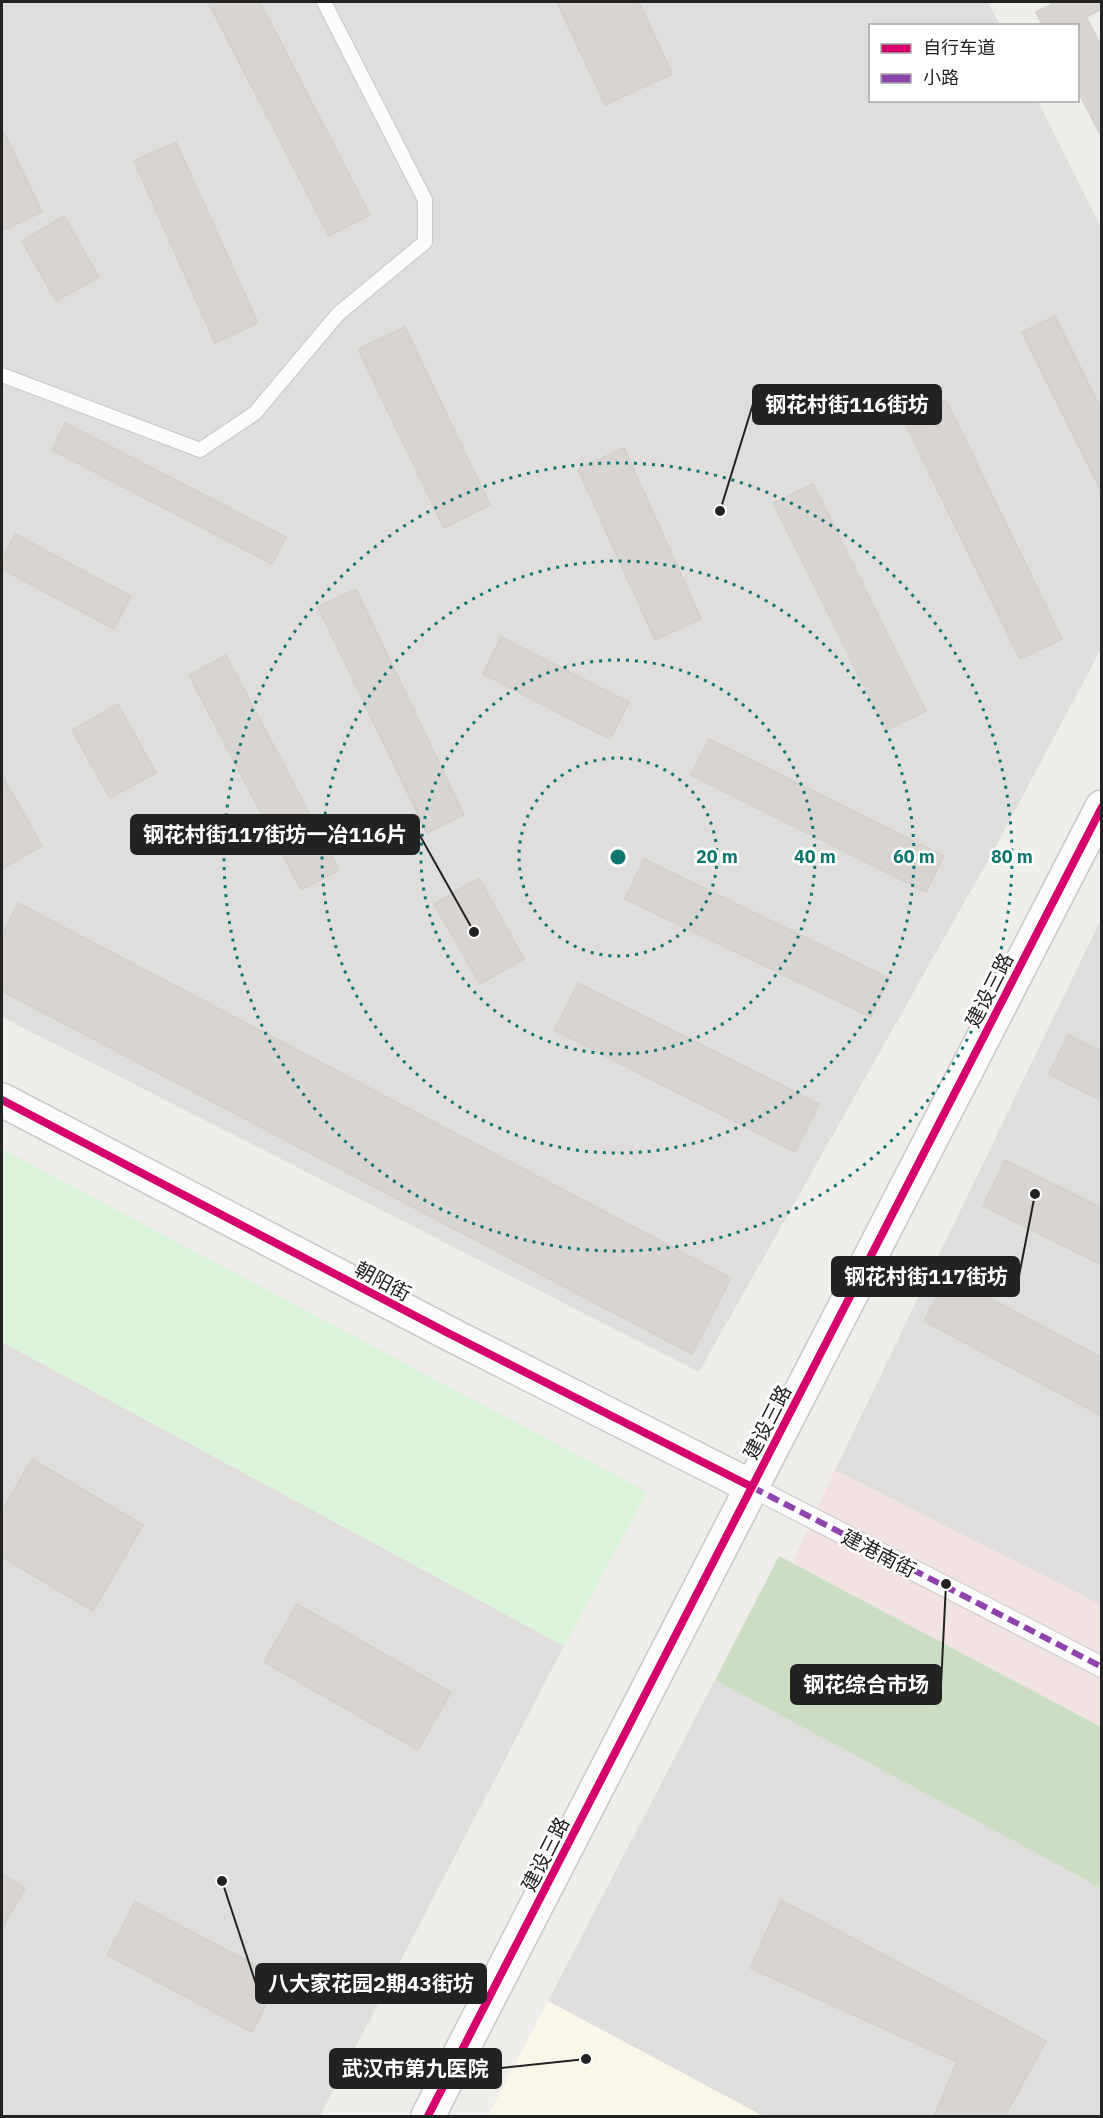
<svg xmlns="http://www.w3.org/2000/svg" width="1103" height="2118" viewBox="0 0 1103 2118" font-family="'IBM Plex Sans','Noto Sans SC',sans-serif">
	<rect width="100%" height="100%" fill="#f0eeeb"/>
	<!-- residential -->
	<g fill="#dfdedc">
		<path d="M2 2H988L1000 25 870 26V100L1038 101 1101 227V649L995 848 699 1372 2 1017Z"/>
		<path d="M1101 919V1605L835 1470Z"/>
		<path d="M2 1342 564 1646 320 2116H2Z"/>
		<path d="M715 1680 1101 1888V2116H763L548 2001Z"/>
	</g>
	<!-- commercial -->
	<path fill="#f1e3e1" d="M835 1470 1101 1605V1727L792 1563Z"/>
	<!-- education -->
	<path fill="#f8f7e8" d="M548 2001 763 2116H488Z"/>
	<!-- forest -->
	<path fill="#cbdec1" d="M779 1556 1101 1727V1888L715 1680Z"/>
	<!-- park -->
	<path fill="#daf5da" d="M2 1149 647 1492 564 1646 2 1342Z"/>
	<!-- building -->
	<g fill="#d7d4d2" stroke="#d3d0cc" stroke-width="1.5">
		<path d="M208 2H260L370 215 329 236Z"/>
		<path d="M557 2H639L672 74 605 105Z"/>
		<path d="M1056 2H1102V9L1086 17 1102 47V138L1078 91V26H1043L1036 12Z"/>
		<path d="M2 128 42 212 2 231Z"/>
		<path d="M176 142 258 323 215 343 134 161Z"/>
		<path d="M64 216 99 277 56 301 22 241Z"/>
		<path d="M1055 316 1102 411V493L1022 332Z"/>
		<path d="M405 327 490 505 444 528 358 349Z"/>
		<path d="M946 400 1062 639 1020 659 904 421Z"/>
		<path d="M65 423 286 537 272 564 52 450Z"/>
		<path d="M624 448 701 619 655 640 578 469Z"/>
		<path d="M813 484 926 711 886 730 773 503Z"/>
		<path d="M15 534 131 596 114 629 2 569V560Z"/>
		<path d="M356 589 464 815 427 833 318 607Z"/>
		<path d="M501 637 629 702 610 739 483 674Z"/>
		<path d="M226 655 339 870 301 890 189 675Z"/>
		<path d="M118 704 156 773 110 798 72 730Z"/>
		<path d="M709 739 944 856 926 892 691 775Z"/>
		<path d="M2 775 42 846 2 869Z"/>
		<path d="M644 859 889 978 871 1017 625 899Z"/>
		<path d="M479 878 524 959 480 984 434 904Z"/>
		<path d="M18 903 731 1278 692 1354 2 991V936Z"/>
		<path d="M578 983 819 1104 795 1152 554 1030Z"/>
		<path d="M1068 1035 1102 1052V1101L1049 1074Z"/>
		<path d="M1005 1160 1102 1208V1265L983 1206Z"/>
		<path d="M948 1276 1102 1358V1416L924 1321Z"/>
		<path d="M32 1459 143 1525 93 1611 2 1557V1511Z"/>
		<path d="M297 1604 451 1692 418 1750 264 1662Z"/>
		<path d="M2 1874 25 1888 2 1929Z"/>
		<path d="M781 1900 1046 2041 1005 2116H934L957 2062 750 1968Z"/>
		<path d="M135 1902 280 1978 252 2032 107 1955Z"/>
	</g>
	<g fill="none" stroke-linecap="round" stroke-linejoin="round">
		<defs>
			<path id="service" d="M2 375 200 450 255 413 338 314 425 242V200L324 2"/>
			<path id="pedestrian" d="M752 1487 1102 1667"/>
			<g id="tertiary">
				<path d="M2 1100 448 1333 752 1487"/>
				<path d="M428 2116 1102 807"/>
			</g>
		</defs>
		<!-- service casing -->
		<use href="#service" stroke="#c9c8c7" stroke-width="16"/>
		<!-- pedestrian casing -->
		<use href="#pedestrian" stroke="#c9c8c7" stroke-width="22"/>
		<!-- tertiary casing -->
		<use href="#tertiary" stroke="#c9c8c7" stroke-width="36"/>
		<!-- service -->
		<use href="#service" stroke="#fdfcfc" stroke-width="14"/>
		<!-- pedestrian -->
		<use href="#pedestrian" stroke="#fdfcfc" stroke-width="20"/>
		<!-- tertiary -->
		<use href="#tertiary" stroke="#fdfcfc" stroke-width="33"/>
		<!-- quiet -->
		<path stroke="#8e44ad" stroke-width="6" stroke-dasharray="12 6" stroke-linecap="butt" d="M752 1487 1102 1667"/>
		<defs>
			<g id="cycleway">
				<path d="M2 1100 448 1333 752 1487"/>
				<path d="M428 2116 1102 807"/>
			</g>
		</defs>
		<!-- cycleway casing -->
		<use href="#cycleway" stroke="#fff" stroke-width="11"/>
		<!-- cycleway -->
		<use href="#cycleway" stroke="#d6006c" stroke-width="8"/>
	</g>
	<!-- distance rings -->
	<g fill="none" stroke="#0f766e" stroke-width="3" stroke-dasharray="3 6">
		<circle cx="618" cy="857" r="99"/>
		<circle cx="618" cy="857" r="197"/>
		<circle cx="618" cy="857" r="296"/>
		<circle cx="618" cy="857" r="394"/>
	</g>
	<g text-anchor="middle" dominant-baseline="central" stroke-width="5" stroke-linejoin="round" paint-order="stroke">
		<!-- street labels -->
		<g font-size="20" fill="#222" stroke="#fff">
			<text transform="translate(989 990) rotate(-63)">建设三路</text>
			<text transform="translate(383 1281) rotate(28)">朝阳街</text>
			<text transform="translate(767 1422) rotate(-63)">建设三路</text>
			<text transform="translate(879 1553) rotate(27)">建港南街</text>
			<text transform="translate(545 1854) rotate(-63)">建设三路</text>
		</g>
	</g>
	<circle cx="618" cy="857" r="9" fill="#0f766e" stroke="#fff" stroke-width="3"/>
	<g font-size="18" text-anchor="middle" font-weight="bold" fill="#0f766e" stroke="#fff" stroke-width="5" stroke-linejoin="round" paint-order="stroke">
		<text x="717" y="863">20 m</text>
		<text x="815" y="863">40 m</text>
		<text x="914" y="863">60 m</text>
		<text x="1012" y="863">80 m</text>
	</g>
	<!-- callouts -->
	<path fill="none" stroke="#222" stroke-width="2" d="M720 511L753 404M474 932L419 834M1035 1194L1019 1276M946 1584L941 1685M222 1881L256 1984M586 2059L501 2068"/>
	<g fill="#222" stroke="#fff" stroke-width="2">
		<circle cx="720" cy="511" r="6"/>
		<circle cx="474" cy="932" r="6"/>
		<circle cx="1035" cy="1194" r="6"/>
		<circle cx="946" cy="1584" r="6"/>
		<circle cx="222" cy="1881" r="6"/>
		<circle cx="586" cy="2059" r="6"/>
	</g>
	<g fill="#222" stroke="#222" stroke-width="2">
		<rect x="753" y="385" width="188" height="39" rx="6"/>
		<rect x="131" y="815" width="288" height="39" rx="6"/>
		<rect x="832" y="1257" width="187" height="39" rx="6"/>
		<rect x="791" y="1665" width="150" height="39" rx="6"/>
		<rect x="256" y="1964" width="230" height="39" rx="6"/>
		<rect x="330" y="2049" width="171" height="39" rx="6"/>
	</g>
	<g font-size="21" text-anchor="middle" font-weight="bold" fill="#fff">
		<text x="847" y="412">钢花村街116街坊</text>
		<text x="275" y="842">钢花村街117街坊一冶116片</text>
		<text x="926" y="1284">钢花村街117街坊</text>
		<text x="866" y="1692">钢花综合市场</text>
		<text x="371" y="1991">八大家花园2期43街坊</text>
		<text x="415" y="2076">武汉市第九医院</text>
	</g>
	<!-- border -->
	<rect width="1103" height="2118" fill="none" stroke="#222222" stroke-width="6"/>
	<!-- legend -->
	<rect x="869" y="24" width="210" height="78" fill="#ffffff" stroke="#a7a7a7" stroke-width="1.5"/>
	<rect x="881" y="44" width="30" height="9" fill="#d6006c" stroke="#a7a7a7" stroke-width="1.5"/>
	<text x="923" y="54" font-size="18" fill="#222222">自行车道</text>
	<rect x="881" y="74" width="30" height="9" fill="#8e44ad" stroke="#a7a7a7" stroke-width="1.5"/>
	<text x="923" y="84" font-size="18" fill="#222222">小路</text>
</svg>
